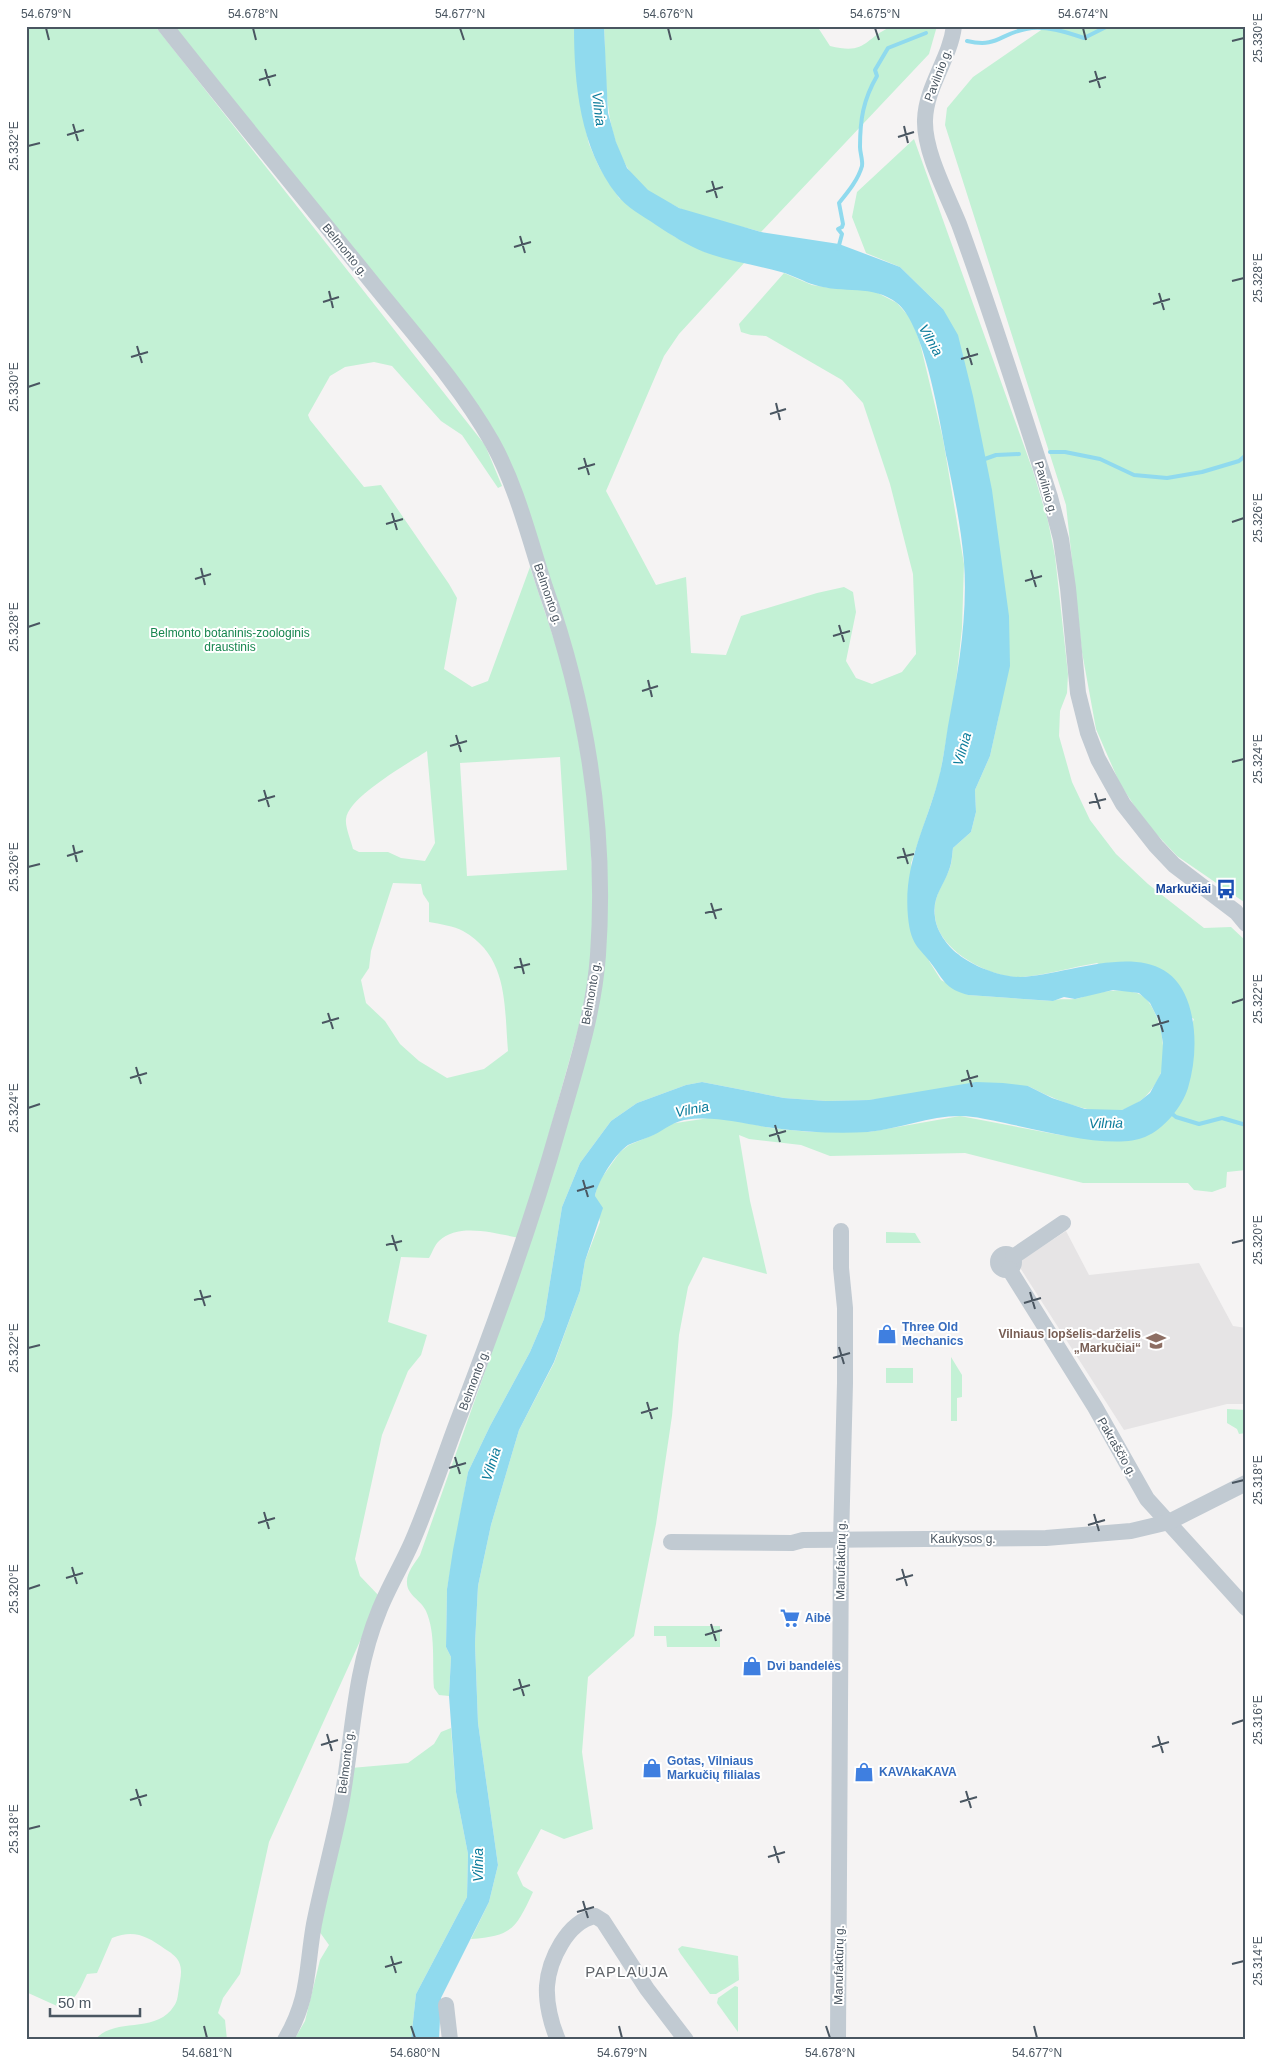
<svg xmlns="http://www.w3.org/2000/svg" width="1272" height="2066" viewBox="0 0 1272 2066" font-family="Helvetica,sans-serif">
	<rect width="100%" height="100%" fill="#f5f3f3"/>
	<!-- education -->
	<path fill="#e6e4e5" d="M1066 1231 1089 1275 1199 1263 1233 1326 1246 1328V1404H1227L1124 1430 1017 1263Z"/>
	<!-- green -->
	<g fill="#c3f1d5" fill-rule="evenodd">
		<path d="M26 26H155L485 445 502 486 498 488 462 435 441 421 392 366 374 362 345 367 330 376 308 415 310 420 364 487 381 485 449 584 457 598 444 669 472 687 488 681 530 567 568 682 589 800 594 919 591 966 582 1015 520 1238C496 1234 459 1222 439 1241 435 1244 432 1253 429 1258L401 1257 388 1322 427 1335 421 1355 408 1371 382 1435 355 1559 360 1576 380 1597 269 1842 240 1974 223 1998 218 2013 225 2020 227 2040H95C114 2016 156 2035 174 2006 178 2001 178 1993 179 1988 180 1979 183 1971 179 1962 176 1956 170 1952 165 1949 147 1936 134 1929 112 1938L97 1973 87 1974C80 1989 75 2004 57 2006L26 1992ZM427 751 435 843 425 861 401 858 388 852H359L353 849C351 840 345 827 346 819 348 797 409 763 427 751ZM560 757 567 870 467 876 460 763ZM393 883 421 884 423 894 429 903V922C440 924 454 926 463 931 509 957 504 1006 508 1051L484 1069 447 1078 419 1061 400 1044 385 1021 366 1003 361 980 369 968 371 951Z"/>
		<path d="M173 26H574L581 109 589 144 599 167 619 198 675 237 705 252 745 262 679 334 664 356 606 491 656 585 686 577 691 653 726 655 741 616 817 593 844 587 853 592 856 612 846 661 856 678 872 684 902 672 916 654 913 574 890 484 863 403 842 380 766 336 751 335 741 332 739 324 784 273 812 285 830 288 872 290 897 303 912 320 920 343 943 439 964 564 962 628 955 691 939 780 911 863 929 961 941 980 968 995 1052 1001C1061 998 1066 1000 1074 999 1079 999 1084 996 1089 995 1105 991 1121 988 1137 993 1160 1001 1169 1056 1160 1075 1153 1091 1140 1105 1122 1110 1093 1117 1054 1099 1028 1086L869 1100 826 1101 784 1098 702 1082 686 1085 637 1103 611 1121 580 1163 562 1207 544 1319 530 1352 490 1426 468 1472 447 1589 446 1647 451 1657 449 1696 439 1695 434 1688C432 1664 436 1633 426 1611 422 1601 407 1595 407 1583 406 1573 415 1563 420 1555L488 1363 593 1021 601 788 514 471Z"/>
		<path d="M604 26H817L830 46C866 55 863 40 890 27 898 23 926 26 937 26L929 54 761 232C735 224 701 219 677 207 668 202 655 197 647 190 601 152 607 80 604 26Z"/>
		<path d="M1047 26H1246V900L1244 902 1177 856 1145 822 1120 784 1096 729 1082 652 1066 505 945 125 947 108 973 77Z"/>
		<path d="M914 139 1033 471 1048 521 1055 556 1068 674 1067 693 1060 711 1059 736 1072 782 1090 820 1116 854 1148 884 1204 928 1231 927 1246 941V1170L1227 1172 1226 1187 1212 1192 1194 1190 1188 1183H1083L965 1153 830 1156 801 1145 749 1139 739 1135 750 1201 767 1274 703 1257 688 1287 679 1335 672 1416 656 1524 634 1636 588 1677 582 1752 593 1829 564 1839 541 1829 517 1873 523 1886 533 1892C516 1928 513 1936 471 1939L489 1902 498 1865 478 1723 475 1644 478 1586 491 1525 519 1430 554 1363 580 1291 585 1261 600 1222 595 1196 598 1183 620 1152 629 1145 653 1135 669 1124 716 1117 771 1128 810 1132H869L960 1116 1060 1135 1115 1141 1144 1137 1194 1019 1097 963C1072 967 1047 975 1022 977 991 979 937 950 935 916 933 895 942 888 949 870 952 864 952 855 953 848L971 832 976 812 975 790 990 756 999 715 943 309 900 267 866 253 852 217 857 192Z"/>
		<path d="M886 1232 915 1233 921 1243H886Z"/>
		<path d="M951 1357 962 1375V1397L957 1398V1421H951Z"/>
		<rect x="886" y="1368" width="27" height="15"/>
		<path d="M1227 1409 1246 1410V1433L1239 1434 1237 1429 1227 1423Z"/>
		<path d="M654 1626H720V1647H667L666 1636H654Z"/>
		<path d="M451 1728 456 1792 468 1854 467 1897 416 1994 411 2040H294L305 2021 320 1960 329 1945 319 1931 351 1768 408 1763 434 1744 441 1732Z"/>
		<path d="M682 1946 738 1956 739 1980 716 1994H710L680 1953 678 1949Z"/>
		<path d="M735 1986 738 1987V2032L717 2003 718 1998Z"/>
	</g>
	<!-- water -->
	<path fill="#90daee" d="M574 26H604L608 113 616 142 627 168 648 190 679 208 761 232 839 244 900 267 943 309 958 335 973 396 992 490 1009 616 1010 666 990 756 975 790 976 812 971 832 953 848C952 855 952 863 949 870 943 887 932 897 935 917 936 930 947 946 958 954 972 966 1001 977 1020 977 1073 975 1166 929 1189 1005 1197 1031 1196 1061 1188 1088 1182 1107 1164 1129 1145 1137 1108 1153 1014 1122 973 1117 939 1112 902 1129 868 1132 837 1134 804 1132 773 1128 742 1124 715 1115 684 1120 670 1123 662 1132 649 1137 642 1140 634 1142 628 1145 615 1154 598 1181 595 1196L603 1208 585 1261 580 1291 554 1362 519 1430 491 1525 478 1586 475 1644 478 1723 498 1865 489 1902 441 1998 439 2040H411L416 1994 467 1897 468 1854 456 1792 449 1696 451 1657 446 1647 447 1589 453 1550 468 1472 490 1426 530 1352 544 1319 562 1207 580 1163 611 1121 637 1103 686 1085 702 1082 784 1098 826 1101 869 1100 976 1082 1003 1083 1028 1086 1052 1098 1085 1109 1122 1110 1140 1101 1150 1093 1161 1073 1163 1043 1159 1021 1150 1003 1139 993 1113 990 1075 999 1064 997 1053 1001 968 995C950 990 946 985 936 970 921 947 911 949 908 917 903 865 925 829 938 781 943 763 945 744 948 726 958 673 968 616 964 562 961 527 954 493 947 459 940 423 925 325 897 303 873 284 843 294 815 285 804 282 793 275 781 272 756 265 728 261 704 252 687 245 671 235 656 225 643 216 626 207 617 195 580 148 574 84 574 26Z"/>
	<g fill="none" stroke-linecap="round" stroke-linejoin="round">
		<!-- stream -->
		<g stroke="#90daee" stroke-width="4">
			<path d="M967 41C998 48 999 34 1026 29 1045 25 1066 32 1084 38L1108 26"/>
			<path d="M838 249 842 234 838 229 842 227 843 224 839 203C848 192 858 180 862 166 863 160 860 153 860 147 860 120 863 100 877 76L875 70 888 48 926 33"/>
			<path d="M1050 452H1065L1100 459 1134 475 1167 478 1202 472 1239 461 1246 455"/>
			<path d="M982 460 996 455 1019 454"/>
			<path d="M1170 1112 1176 1117 1199 1124 1222 1118 1246 1125"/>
		</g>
		<!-- minor -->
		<g stroke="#c1cad2" stroke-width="16">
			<path d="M165 26C231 110 299 192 366 275 409 329 458 382 492 442 517 487 529 538 545 587 587 706 607 828 598 955 594 1013 575 1070 559 1126 530 1229 493 1329 455 1428 441 1466 428 1505 412 1542 402 1565 388 1588 379 1611 353 1674 353 1740 341 1805 333 1845 322 1884 314 1924 306 1969 310 1998 285 2040"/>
			<path d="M954 26C950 59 926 86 925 120 924 152 947 194 959 224 992 314 1021 406 1050 497L1061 539 1068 588 1078 693 1088 733 1098 759 1123 804 1156 846 1174 865 1236 912 1246 924"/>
			<circle cx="1006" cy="1262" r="8"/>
			<path d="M1013 1257 1063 1223"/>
			<path d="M1009 1269 1095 1407 1147 1499 1246 1608"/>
			<path d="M671 1542 792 1543 803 1540 1046 1538 1131 1531 1169 1522 1246 1483"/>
			<path d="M446 2005 450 2040"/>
			<path d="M558 2040C551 2024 546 2003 547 1986 549 1960 567 1922 595 1916L603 1921 647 1989 686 2040"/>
			<path d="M838 2040 841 1540 845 1383V1308L841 1268V1231"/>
		</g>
	</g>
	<!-- ticks -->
	<path fill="none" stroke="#4a5661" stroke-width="2" d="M46 28 49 40M253 28 256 40M460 28 464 40M668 28 671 40M875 28 879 40M1083 28 1086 40M1232 41 1244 38M265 69 270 86M1095 71 1100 88M259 80 276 75M1089 82 1106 77M73 124 78 141M904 126 908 143M67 135 84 130M898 137 914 132M28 146 40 143M712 181 717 198M706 192 723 187M520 236 525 253M514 247 531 242M1232 281 1244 278M329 291 333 308M1159 293 1164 310M323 302 339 297M1153 304 1170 299M137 346 142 363M967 348 972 365M131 357 148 352M961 359 978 354M28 387 40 383M776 403 780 420M770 414 786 409M584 458 589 475M578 469 595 464M392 513 397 530M1232 522 1244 518M386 524 403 519M201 568 205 585M1031 570 1036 587M195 579 211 574M1025 581 1042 576M839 625 844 642M28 627 40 623M833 636 850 631M648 680 652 697M642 691 658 686M456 735 461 752M450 746 467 741M1232 762 1244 759M264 790 269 807M1095 793 1100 809M258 801 275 796M1089 803 1106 799M73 845 77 862M903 848 908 864M67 856 83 851M897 858 914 854M28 867 40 864M711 903 716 919M705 913 722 909M520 958 524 974M514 968 530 964M1232 1003 1244 999M328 1013 333 1029M1158 1015 1163 1032M322 1023 339 1018M1152 1026 1169 1021M136 1067 141 1084M967 1070 972 1087M130 1078 147 1073M961 1081 978 1076M28 1108 40 1104M775 1125 780 1142M769 1136 786 1131M583 1180 588 1197M577 1191 594 1186M392 1235 397 1251M1232 1243 1244 1240M386 1245 402 1241M200 1290 205 1306M1030 1292 1035 1309M194 1300 211 1296M1024 1303 1041 1298M839 1347 844 1364M28 1348 40 1345M833 1358 850 1353M647 1402 652 1419M641 1413 658 1408M455 1457 460 1474M449 1468 466 1463M1232 1483 1244 1480M264 1512 269 1529M1094 1514 1099 1531M258 1523 275 1518M1088 1525 1105 1520M72 1567 77 1584M902 1569 907 1586M66 1578 83 1573M896 1580 913 1575M28 1589 40 1585M711 1624 716 1641M705 1635 722 1630M519 1679 524 1696M513 1690 530 1685M1232 1724 1244 1720M327 1734 332 1751M1158 1736 1163 1753M321 1745 338 1740M1152 1747 1169 1742M136 1789 141 1806M966 1791 971 1808M130 1800 147 1795M960 1802 977 1797M28 1829 40 1826M774 1846 779 1863M768 1857 785 1852M583 1901 588 1918M577 1912 594 1907M391 1956 396 1973M1232 1964 1244 1961M385 1967 402 1962M204 2026 207 2038M411 2026 415 2038M619 2026 622 2038M826 2026 830 2038M1034 2026 1037 2038"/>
	<!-- icons -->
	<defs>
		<symbol id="bus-bare" viewBox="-9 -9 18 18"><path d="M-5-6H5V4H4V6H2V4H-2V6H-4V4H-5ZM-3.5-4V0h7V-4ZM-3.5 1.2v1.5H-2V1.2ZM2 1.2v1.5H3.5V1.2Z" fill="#1a4fb4" stroke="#fff" stroke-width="2.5" paint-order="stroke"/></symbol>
		<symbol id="shop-bare" viewBox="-9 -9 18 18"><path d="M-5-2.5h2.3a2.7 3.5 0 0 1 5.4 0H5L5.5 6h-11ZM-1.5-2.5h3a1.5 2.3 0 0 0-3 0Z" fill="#3f7fe0" stroke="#fff" stroke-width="2.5" paint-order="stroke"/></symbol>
		<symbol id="school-bare" viewBox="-9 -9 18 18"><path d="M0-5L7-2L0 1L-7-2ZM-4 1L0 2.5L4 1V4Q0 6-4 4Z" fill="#8d6e63" stroke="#fff" stroke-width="2.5" paint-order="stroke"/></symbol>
		<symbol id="supermarket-bare" viewBox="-9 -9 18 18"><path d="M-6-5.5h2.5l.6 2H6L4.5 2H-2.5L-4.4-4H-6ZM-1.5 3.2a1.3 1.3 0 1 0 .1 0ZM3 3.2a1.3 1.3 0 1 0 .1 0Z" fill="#3f7fe0" stroke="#fff" stroke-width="2.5" paint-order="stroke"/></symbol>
	</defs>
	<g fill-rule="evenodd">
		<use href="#bus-bare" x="1212" y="875" width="28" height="28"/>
		<use href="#shop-bare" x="873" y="1320" width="28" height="28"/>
		<use href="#school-bare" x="1142" y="1327" width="28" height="28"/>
		<use href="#supermarket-bare" x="776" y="1604" width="28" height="28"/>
		<use href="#shop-bare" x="738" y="1652" width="28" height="28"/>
		<use href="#shop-bare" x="638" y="1754" width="28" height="28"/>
		<use href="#shop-bare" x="850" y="1758" width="28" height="28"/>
	</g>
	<g text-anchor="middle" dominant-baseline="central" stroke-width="4" stroke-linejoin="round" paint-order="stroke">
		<!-- street labels -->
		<g font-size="12" fill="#4a5661" stroke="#fff">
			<text transform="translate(938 75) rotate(-69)">Pavilnio g.</text>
			<text transform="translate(345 250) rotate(51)">Belmonto g.</text>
			<text transform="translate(1046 488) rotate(74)">Pavilnio g.</text>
			<text transform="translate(548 594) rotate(71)">Belmonto g.</text>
			<text transform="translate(591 993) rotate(-80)">Belmonto g.</text>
			<text transform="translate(474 1380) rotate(-69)">Belmonto g.</text>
			<text transform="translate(1117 1447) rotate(60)">Pakraščio g.</text>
			<text x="963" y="1539">Kaukysos g.</text>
			<text transform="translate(841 1560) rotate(-89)">Manufaktūrų g.</text>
			<text transform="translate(346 1762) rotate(-83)">Belmonto g.</text>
			<text transform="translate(839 1965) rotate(-89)">Manufaktūrų g.</text>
		</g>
		<!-- park labels -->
		<g font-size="12" fill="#17864f" stroke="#fff">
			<text x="230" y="633">Belmonto botaninis-zoologinis<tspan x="230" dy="14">draustinis</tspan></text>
		</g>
		<!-- transit labels -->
		<g font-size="12" font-weight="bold" fill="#164399" stroke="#fff" text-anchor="end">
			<text x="1211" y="889">Markučiai</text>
		</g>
		<!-- shop labels -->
		<g font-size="12" font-weight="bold" fill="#366cbe" stroke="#fff" text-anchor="start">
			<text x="902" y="1327">Three Old<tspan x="902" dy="14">Mechanics</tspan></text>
			<text x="805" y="1618">Aibė</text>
			<text x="767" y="1666">Dvi bandelės</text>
			<text x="667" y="1761">Gotas, Vilniaus<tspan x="667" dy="14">Markučių filialas</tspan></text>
			<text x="879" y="1772">KAVAkaKAVA</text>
		</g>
		<!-- education labels -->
		<g font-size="12" font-weight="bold" fill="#785e54" stroke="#fff" text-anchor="end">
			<text x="1141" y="1334">Vilniaus lopšelis-darželis<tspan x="1141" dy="14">„Markučiai“</tspan></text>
		</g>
		<!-- water labels -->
		<g font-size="14" font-style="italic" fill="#0c7c9b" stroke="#fff">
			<text transform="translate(599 109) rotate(83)">Vilnia</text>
			<text transform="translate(931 340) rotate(60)">Vilnia</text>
			<text transform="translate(962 749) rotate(-74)">Vilnia</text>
			<text transform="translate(692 1109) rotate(-11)">Vilnia</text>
			<text transform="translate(1106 1123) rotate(-1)">Vilnia</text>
			<text transform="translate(491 1464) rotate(-72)">Vilnia</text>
			<text transform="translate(478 1865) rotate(-90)">Vilnia</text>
		</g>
		<!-- quarter labels -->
		<g font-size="15" letter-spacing="1" fill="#5f6368" stroke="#fff">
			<text x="627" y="1971">PAPLAUJA</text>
		</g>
	</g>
	<!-- border -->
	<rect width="1272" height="2066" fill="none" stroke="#ffffff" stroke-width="55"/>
	<!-- scale -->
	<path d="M50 2008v8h90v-8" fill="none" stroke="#4a5661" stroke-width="2.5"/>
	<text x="58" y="2008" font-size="15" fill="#4a5661" stroke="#ffffff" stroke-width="4" paint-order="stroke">50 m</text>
	<rect x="28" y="28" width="1216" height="2010" fill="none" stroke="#4a5661" stroke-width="2"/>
	<g font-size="12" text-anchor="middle" fill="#4a5661">
		<text x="46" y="18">54.679°N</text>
		<text x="253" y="18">54.678°N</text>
		<text x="460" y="18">54.677°N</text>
		<text x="668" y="18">54.676°N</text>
		<text x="875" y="18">54.675°N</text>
		<text x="1083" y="18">54.674°N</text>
		<text transform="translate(1258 38) rotate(-90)" y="4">25.330°E</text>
		<text transform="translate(14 146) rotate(-90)" y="4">25.332°E</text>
		<text transform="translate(1258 278) rotate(-90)" y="4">25.328°E</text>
		<text transform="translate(14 387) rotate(-90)" y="4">25.330°E</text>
		<text transform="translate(1258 518) rotate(-90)" y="4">25.326°E</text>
		<text transform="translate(14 627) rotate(-90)" y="4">25.328°E</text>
		<text transform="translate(1258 759) rotate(-90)" y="4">25.324°E</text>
		<text transform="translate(14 867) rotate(-90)" y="4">25.326°E</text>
		<text transform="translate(1258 999) rotate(-90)" y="4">25.322°E</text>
		<text transform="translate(14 1108) rotate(-90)" y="4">25.324°E</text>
		<text transform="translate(1258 1240) rotate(-90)" y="4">25.320°E</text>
		<text transform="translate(14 1348) rotate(-90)" y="4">25.322°E</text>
		<text transform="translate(1258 1480) rotate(-90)" y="4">25.318°E</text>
		<text transform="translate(14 1589) rotate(-90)" y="4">25.320°E</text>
		<text transform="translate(1258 1720) rotate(-90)" y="4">25.316°E</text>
		<text transform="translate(14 1829) rotate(-90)" y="4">25.318°E</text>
		<text transform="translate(1258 1961) rotate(-90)" y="4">25.314°E</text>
		<text x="207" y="2057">54.681°N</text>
		<text x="415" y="2057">54.680°N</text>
		<text x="622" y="2057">54.679°N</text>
		<text x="830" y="2057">54.678°N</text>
		<text x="1037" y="2057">54.677°N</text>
	</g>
</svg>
